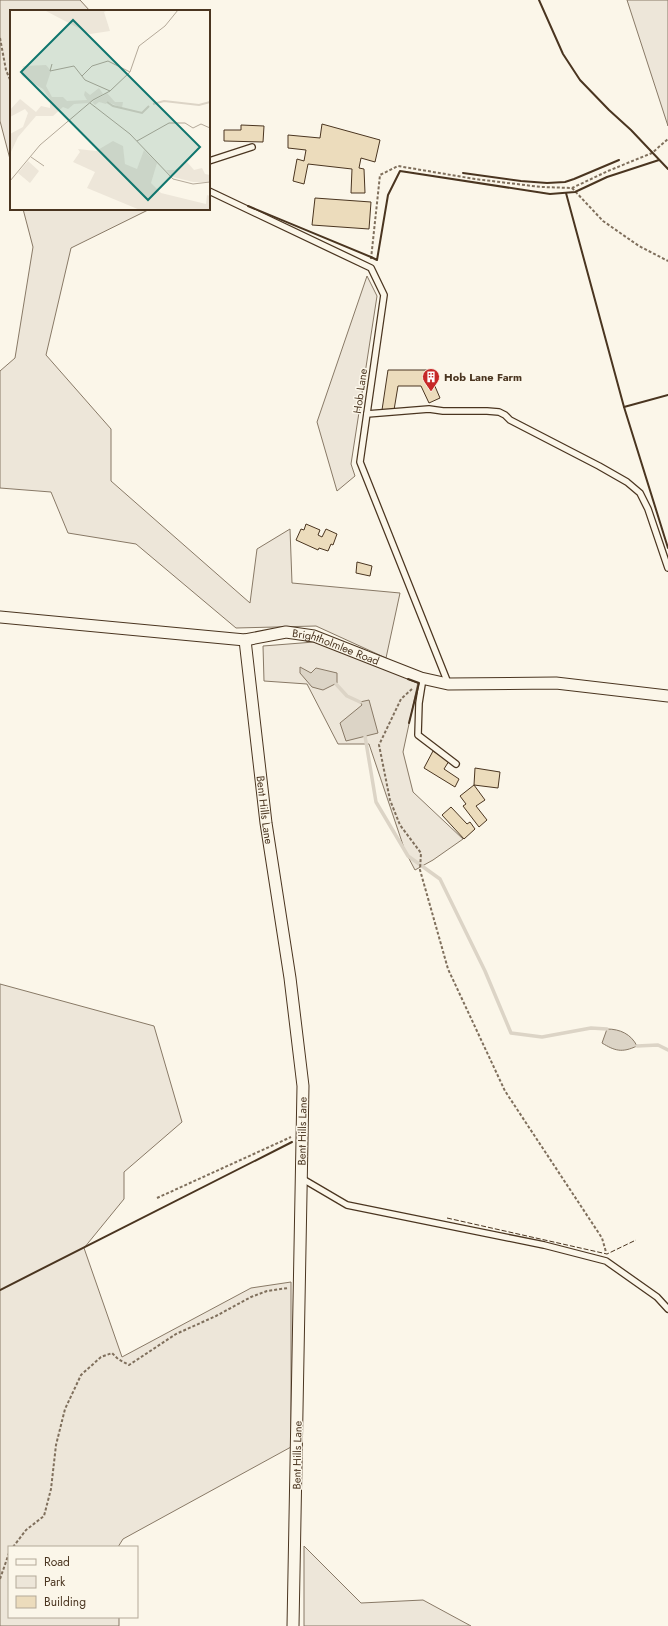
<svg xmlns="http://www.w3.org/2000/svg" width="668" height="1626" viewBox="0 0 668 1626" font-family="Jost,sans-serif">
	<rect width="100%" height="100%" fill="#fbf6e9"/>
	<!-- green -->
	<g fill="#ede6d9" stroke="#887966">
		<path d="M0 0H80L90 11H11V163L0 121Z"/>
		<path d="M627 0H668V126Z"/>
		<path d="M23 209H150L71 248 46 355 111 429V481L250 603 257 549 290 529 292 583 400 593 386 658 316 626 236 628 136 544 68 533 51 492 0 488V371L15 358 33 247Z"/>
		<path d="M367 276 377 296 351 464 355 476 337 491 317 422Z"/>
		<path d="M314 642 418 682 403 752 413 792 463 839 433 860 415 870 405 851 369 744H338L307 684 264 681 263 646Z"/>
		<path d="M0 984 154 1026 182 1122 124 1172V1199L84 1248 122 1357 251 1288 291 1282V1447L123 1539 118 1547H9V1617H119V1626H0Z"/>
		<path d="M304 1546 361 1603 423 1600 471 1626H304Z"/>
	</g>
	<!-- water -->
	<g fill="#dcd4c6" stroke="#887966">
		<path d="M300 667 311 673 316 668 337 673V683L323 690 312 687 300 673Z"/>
		<path d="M369 700 378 733 346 741 340 723 362 705 360 702Z"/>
		<path d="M607 1029C620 1029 631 1034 637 1046 622 1053 615 1051 602 1043Z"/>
	</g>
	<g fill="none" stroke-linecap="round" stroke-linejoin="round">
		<!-- stream -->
		<g stroke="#dcd4c6" stroke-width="3.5">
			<path d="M336 684 347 696 360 702"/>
			<path d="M365 736 376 802 408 856 440 879 485 971 511 1033 542 1037 591 1028 607 1029"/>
			<path d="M637 1046 658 1045 668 1050"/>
		</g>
	</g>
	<!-- building -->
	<g fill="#ecdcbc" stroke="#4a3520">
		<path d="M322 124 380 140 375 162 361 158 359 168 364 169 365 193H351L352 169 308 164 304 184 293 181 297 159 304 161 306 150 288 148V135L320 138Z"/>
		<path d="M241 125 264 126 263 142 224 141V130H241Z"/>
		<path d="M315 198 371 202 369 229 312 225Z"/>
		<path d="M388 370H428L440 398 429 403 421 386H398L394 410H382Z"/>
		<path d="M306 524 320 530 318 535 322 537 326 529 337 534 333 545 331 544 328 551 319 548 318 550 296 540 301 529 304 530Z"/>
		<path d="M357 562 372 566 370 576 356 573Z"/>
		<path d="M433 751 449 761 444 769 459 779 455 787 424 768Z"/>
		<path d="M475 768 500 772 498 788 474 785Z"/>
		<path d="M474 785 485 800 476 806 487 820 479 827 463 806 466 804 460 796Z"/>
		<path d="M451 807 467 824 470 822 475 829 464 839 442 815Z"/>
	</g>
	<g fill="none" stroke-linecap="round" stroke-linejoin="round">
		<defs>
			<g id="lane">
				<path d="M209 161 252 147"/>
				<path d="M209 191 371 268 384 295 360 462 448 683"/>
				<path d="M367 414 429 409 443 411H487L499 412 505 415 510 420 599 466 627 482 640 493 648 509 668 568"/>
				<path d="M423 678 419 703 418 735 456 764"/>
				<path d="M301 1178 347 1205 544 1245 606 1261 657 1297 668 1309"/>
			</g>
			<g id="street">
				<path id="s1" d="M0 617 245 640 286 632 314 636 421 678 448 684 556 683 668 696"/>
				<path id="s2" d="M245 640 266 823 290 978 303 1086 293 1626"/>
			</g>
		</defs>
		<!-- lane casing -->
		<use href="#lane" stroke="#4a3520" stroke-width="8"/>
		<!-- street casing -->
		<use href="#street" stroke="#4a3520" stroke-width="13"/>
		<!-- path -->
		<g stroke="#7f6f5c" stroke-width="2" stroke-dasharray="3 2" stroke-linecap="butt">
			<path d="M0 38 6 70 11 82"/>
			<path d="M572 188 603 221 639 246 668 261"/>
			<path d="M371 259 380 175 398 166 475 179 541 187 572 188 608 171 652 153 668 139"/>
			<path d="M412 689 401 699 379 745 390 800 400 825 421 853 420 870 448 969 505 1091 602 1238 606 1252"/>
			<path d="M157 1198 291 1137"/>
			<path d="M13 1547 26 1530 44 1516 51 1489 56 1445 65 1409 81 1375 101 1357 112 1353 118 1359 129 1365 176 1334 216 1316 251 1297 267 1291 288 1288"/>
			<path d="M0 1579 9 1553"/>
		</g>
		<!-- lane -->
		<use href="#lane" stroke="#fbf6e9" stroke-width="5.5"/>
		<!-- street -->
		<use href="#street" stroke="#fbf6e9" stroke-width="11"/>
		<!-- fence -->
		<path stroke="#4a3520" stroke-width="1" stroke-dasharray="5 2" stroke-linecap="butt" d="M447 1218 607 1254 636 1240"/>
		<!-- wall -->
		<g stroke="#4a3520" stroke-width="2">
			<path d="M539 0 563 54 580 80 609 110 631 130 668 169"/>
			<path d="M463 173 521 181 547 183 565 182 574 179 619 160"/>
			<path d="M566 193 624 407 668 395"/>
			<path d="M248 206 371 257 377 260 388 195 400 171 550 194 575 192 607 177 659 160"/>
			<path d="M624 407 668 548"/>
			<path d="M408 679 419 683 409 723"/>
			<path d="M0 1290 292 1142"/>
		</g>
	</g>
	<!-- icons -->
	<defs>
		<symbol id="building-pin" viewBox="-11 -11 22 30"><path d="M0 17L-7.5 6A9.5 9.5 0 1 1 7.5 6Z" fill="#c62828" stroke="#fbf6e9"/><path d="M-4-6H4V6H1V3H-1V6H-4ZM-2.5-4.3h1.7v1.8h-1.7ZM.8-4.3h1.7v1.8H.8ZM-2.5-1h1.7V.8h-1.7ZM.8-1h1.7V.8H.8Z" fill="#fff"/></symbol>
	</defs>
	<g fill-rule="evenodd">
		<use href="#building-pin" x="421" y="367" width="20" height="27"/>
	</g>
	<g text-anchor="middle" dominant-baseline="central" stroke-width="3" stroke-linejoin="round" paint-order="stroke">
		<!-- poi labels -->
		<g font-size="11" font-weight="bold" fill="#4a3520" stroke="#fbf6e9" text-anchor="start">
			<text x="444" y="377">Hob Lane Farm</text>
		</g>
		<!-- street labels -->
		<g font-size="11" fill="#4a3520" stroke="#fbf6e9">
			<text transform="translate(360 391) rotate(-82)">Hob Lane</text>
			<text stroke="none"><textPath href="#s1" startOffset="340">Brightholmlee Road</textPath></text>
			<text stroke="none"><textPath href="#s2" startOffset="171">Bent Hills Lane</textPath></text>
			<text transform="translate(302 1131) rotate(-89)">Bent Hills Lane</text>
			<text transform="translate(297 1455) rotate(-89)">Bent Hills Lane</text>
		</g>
	</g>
	<!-- overview -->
	<g transform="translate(10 10)">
		<rect width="200" height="200" fill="#fbf6e9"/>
		<path d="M34 0H98L94 2 100 21 80 24ZM36 55 41 61 36 76 42 87H53L57 91 77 90 74 85 75 81 80 85 89 78 93 84 79 93 64 94 58 99 53 97 43 106H26L8 127 0 144V124L13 117 18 103 15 99 0 107V100L10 89 26 102 31 96 40 98V89L33 79 13 67 11 64 13 56ZM97 83 105 92H113L112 98 98 92 96 94 89 92 85 95 82 92ZM103 131 113 136 115 154 127 159 134 140 147 153 141 173 151 183 196 194 197 185 200 186V200H130L77 178 85 162 63 152 70 142 68 139 86 141ZM18 151 29 161 20 173 8 163ZM177 152 184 160 192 158 195 164 200 165V172H183L163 167 156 160H165Z" fill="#ede6d9"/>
		<path fill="none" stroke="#dcd4c6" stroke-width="2" d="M97 92 103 96 132 103 139 96M143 94 154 91 189 95 200 92"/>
		<path fill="none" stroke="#b4a999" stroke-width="1" d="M42 54 40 61 64 56 75 70 100 81M72 66 82 56 98 51 120 62M80 93 120 124 163 169 183 174 200 172M127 131 159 113H175L183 118 191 114 200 118M21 147 34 156M0 171 30 135 83 90 100 81 120 62 129 36 155 16 168 0"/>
		<path fill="#0f766e" fill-opacity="0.15" stroke="#0f766e" stroke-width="2" d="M63 10 190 137 138 190 11 62Z"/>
		<rect width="200" height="200" fill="none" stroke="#4a3520" stroke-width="2"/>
	</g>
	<!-- legend -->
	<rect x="8" y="1546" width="130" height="72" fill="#fbf6e9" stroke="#b4a999"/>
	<rect x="16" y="1559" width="20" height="6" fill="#fbf6e9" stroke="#b4a999"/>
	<text x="44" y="1566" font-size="12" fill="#4a3520">Road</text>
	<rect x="16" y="1576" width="20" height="12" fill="#ede6d9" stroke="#b4a999"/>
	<text x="44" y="1586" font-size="12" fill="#4a3520">Park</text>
	<rect x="16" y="1596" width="20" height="12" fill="#ecdcbc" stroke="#b4a999"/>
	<text x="44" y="1606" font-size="12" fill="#4a3520">Building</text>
</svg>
